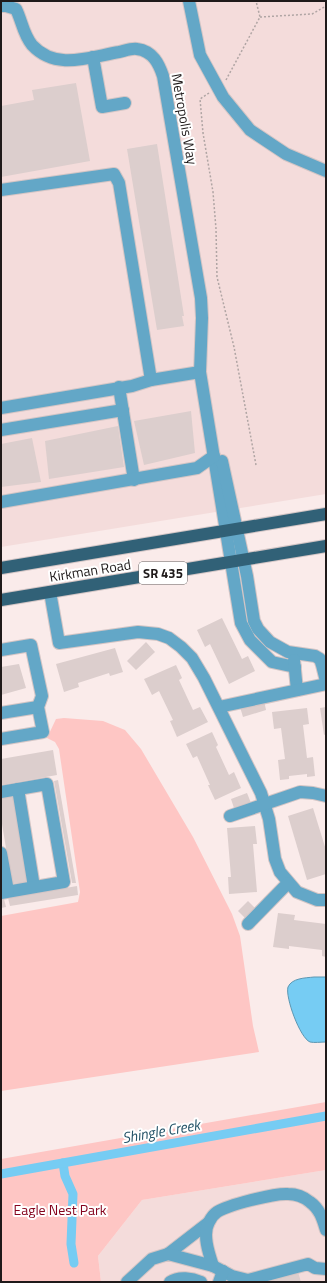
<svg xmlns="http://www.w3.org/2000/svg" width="327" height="1283" viewBox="0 0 327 1283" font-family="'Titillium Web',sans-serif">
	<rect width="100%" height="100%" fill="#faebea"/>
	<!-- built -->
	<g fill="#f4dcdb">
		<path d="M1 1H326V494L1 547Z"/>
		<path d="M326 1170V1282H101L98 1256 142 1200Z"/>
	</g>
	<!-- green -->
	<g fill="#fec6c4">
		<path d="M64 718 103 721 125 730 141 749 193 837 232 914 240 936 253 1026 259 1052 1 1091V916L78 902 80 892 59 749 55 742 47 738 56 719Z"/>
		<path d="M326 1102V1170L142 1200 98 1256 101 1282H1V1159Z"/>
	</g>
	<!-- water -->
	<path fill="#76ccf3" stroke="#5c97b2" d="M314 977H326V1042C321 1042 314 1043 310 1042 300 1038 285 997 288 987 292 978 305 978 314 977Z"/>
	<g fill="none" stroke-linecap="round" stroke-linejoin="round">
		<!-- canal -->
		<g stroke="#76ccf3" stroke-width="9">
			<path d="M63 1163 65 1176 73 1194 71 1244 74 1263"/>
			<path d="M1 1174 326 1116"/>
		</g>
	</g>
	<!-- building -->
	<g fill="#dccecd">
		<path d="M76 83 90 161 1 177V106L34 100 32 90Z"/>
		<path d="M157 144 184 316H182L184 326 157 330 127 149Z"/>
		<path d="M191 411 195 453 144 465 134 421Z"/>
		<path d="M118 426 124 467 49 479 45 441Z"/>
		<path d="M32 438 41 482 1 487V444Z"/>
		<path d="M222 618 242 659 248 656 255 671 229 684 210 644 205 647 197 630Z"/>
		<path d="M146 642 155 652 136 670 127 661Z"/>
		<path d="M115 648 123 672 110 676 109 673 78 683 79 687 64 692 56 664Z"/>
		<path d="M19 664 26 688 1 695V667Z"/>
		<path d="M176 665 182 678 179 680 193 710 200 707 208 722 177 737 170 721 173 720 159 691 152 695 144 679Z"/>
		<path d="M264 700 266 710 243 717 240 707Z"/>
		<path d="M326 707V734L324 735 320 708Z"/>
		<path d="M307 708 309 724 303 725 307 758 313 757 315 776 307 777V774L289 776V779L280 780 278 760 285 759 281 728 274 729 272 712Z"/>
		<path d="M212 732 218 745 216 747 229 775 234 772 241 788 215 800 208 785H210L197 756 193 758 186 744Z"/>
		<path d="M53 750 57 775 1 785V759Z"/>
		<path d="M58 780 76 883H72L54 781Z"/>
		<path d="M247 793 251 803 234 808 231 799Z"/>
		<path d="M15 796 29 882 12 884 1 818V798Z"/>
		<path d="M313 808 326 850V874L307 880 288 816Z"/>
		<path d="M255 826 257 844H253L257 892 229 894 228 877H231L227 828Z"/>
		<path d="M77 886 78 895 10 906 8 898Z"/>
		<path d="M1 899H4L6 907 1 908Z"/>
		<path d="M248 901 255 908 245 918 238 911Z"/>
		<path d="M278 913 295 915 294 920 326 924V957L322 956V950L289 946V949L273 947Z"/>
		<path d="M298 1272 301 1282H264Z"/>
	</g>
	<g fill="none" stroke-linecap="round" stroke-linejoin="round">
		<defs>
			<g id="minor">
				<path d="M189 1 200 55 223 97 250 130 286 154 326 171"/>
				<path d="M1 6H6L16 9C22 21 23 34 32 45 56 71 89 57 119 52 124 51 132 48 137 49 153 51 159 64 163 76L201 298 202 318 200 372 241 623 250 640 272 662 295 667"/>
				<path d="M93 57 102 107 125 103"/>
				<path d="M1 190 114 174 119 183 151 380"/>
				<path d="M119 387 134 480"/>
				<path d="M1 408 132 386 151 380 200 372"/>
				<path d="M1 430 123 410"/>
				<path d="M222 461 247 576 254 621 258 629 270 642 288 652 315 656 320 659 322 665 326 681"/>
				<path d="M1 502 197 468 214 456"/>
				<path d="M50 592 59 643 138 632 158 634 169 638 181 647 192 658 204 678 261 793 269 819 275 859 280 872 297 892 317 900H326"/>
				<path d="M1 650 31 645 42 696 38 707 43 732 1 739"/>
				<path d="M294 660 297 690"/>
				<path d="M219 707 326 684"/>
				<path d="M1 713 38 707"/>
				<path d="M18 789 34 887"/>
				<path d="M1 792 47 784 64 882 1 893"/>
				<path d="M230 816 300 792 313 793 326 796"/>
				<path d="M1 853 8 891"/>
				<path d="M248 924 288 883"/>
				<path d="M168 1254 208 1223"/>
				<path d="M213 1266C209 1254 202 1234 209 1222 211 1218 214 1214 217 1212 228 1205 274 1193 288 1194 295 1194 304 1197 310 1202 320 1209 323 1220 326 1230"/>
				<path d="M127 1282 152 1259 168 1254 213 1266 232 1276 248 1280 308 1264 315 1268 326 1269"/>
				<path d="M170 1282C179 1276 192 1278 201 1282"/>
				<path d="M219 1282 223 1271"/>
			</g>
			<g id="major">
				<path d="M1 568 326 514"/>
				<path d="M1 600 326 546"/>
			</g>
		</defs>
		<!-- minor casing -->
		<use href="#minor" stroke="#d3c5c5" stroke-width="14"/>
		<!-- major casing -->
		<use href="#major" stroke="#d3c5c5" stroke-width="14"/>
		<!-- path -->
		<g stroke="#b0a5a4" stroke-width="1.5" stroke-dasharray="2 2" stroke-linecap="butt">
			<path d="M260 17 312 14 326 6"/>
			<path d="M226 80 260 17 256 1"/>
			<path d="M209 93 200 99 203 133 213 192 216 229 217 277 234 347 256 465"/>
		</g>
		<!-- minor -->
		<use href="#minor" stroke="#63a7c7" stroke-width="12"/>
		<!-- major -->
		<use href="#major" stroke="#316177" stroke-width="12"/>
	</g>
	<g text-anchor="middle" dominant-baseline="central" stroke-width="4" stroke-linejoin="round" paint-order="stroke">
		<!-- shield labels -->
		<rect fill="#fff" stroke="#625f5f" stroke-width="1" x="139" y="562" width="48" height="22" rx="3"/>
		<g font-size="13" font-weight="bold" fill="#1f1a1a">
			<text x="163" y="573">SR 435</text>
		</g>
		<!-- street labels -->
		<g font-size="14" fill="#1f1a1a" stroke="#fff">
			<text transform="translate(185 119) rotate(80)">Metropolis Way</text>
			<text transform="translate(90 570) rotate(-9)">Kirkman Road</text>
		</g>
		<!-- park labels -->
		<g font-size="14" fill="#85041d" stroke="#fff">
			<text x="60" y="1209">Eagle Nest Park</text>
		</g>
		<!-- water labels -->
		<g font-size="15" font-style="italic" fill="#225166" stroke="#fff">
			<text transform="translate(161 1131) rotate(-10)">Shingle Creek</text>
		</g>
	</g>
	<!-- border -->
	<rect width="327" height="1283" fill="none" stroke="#1f1a1a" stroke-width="4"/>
</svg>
